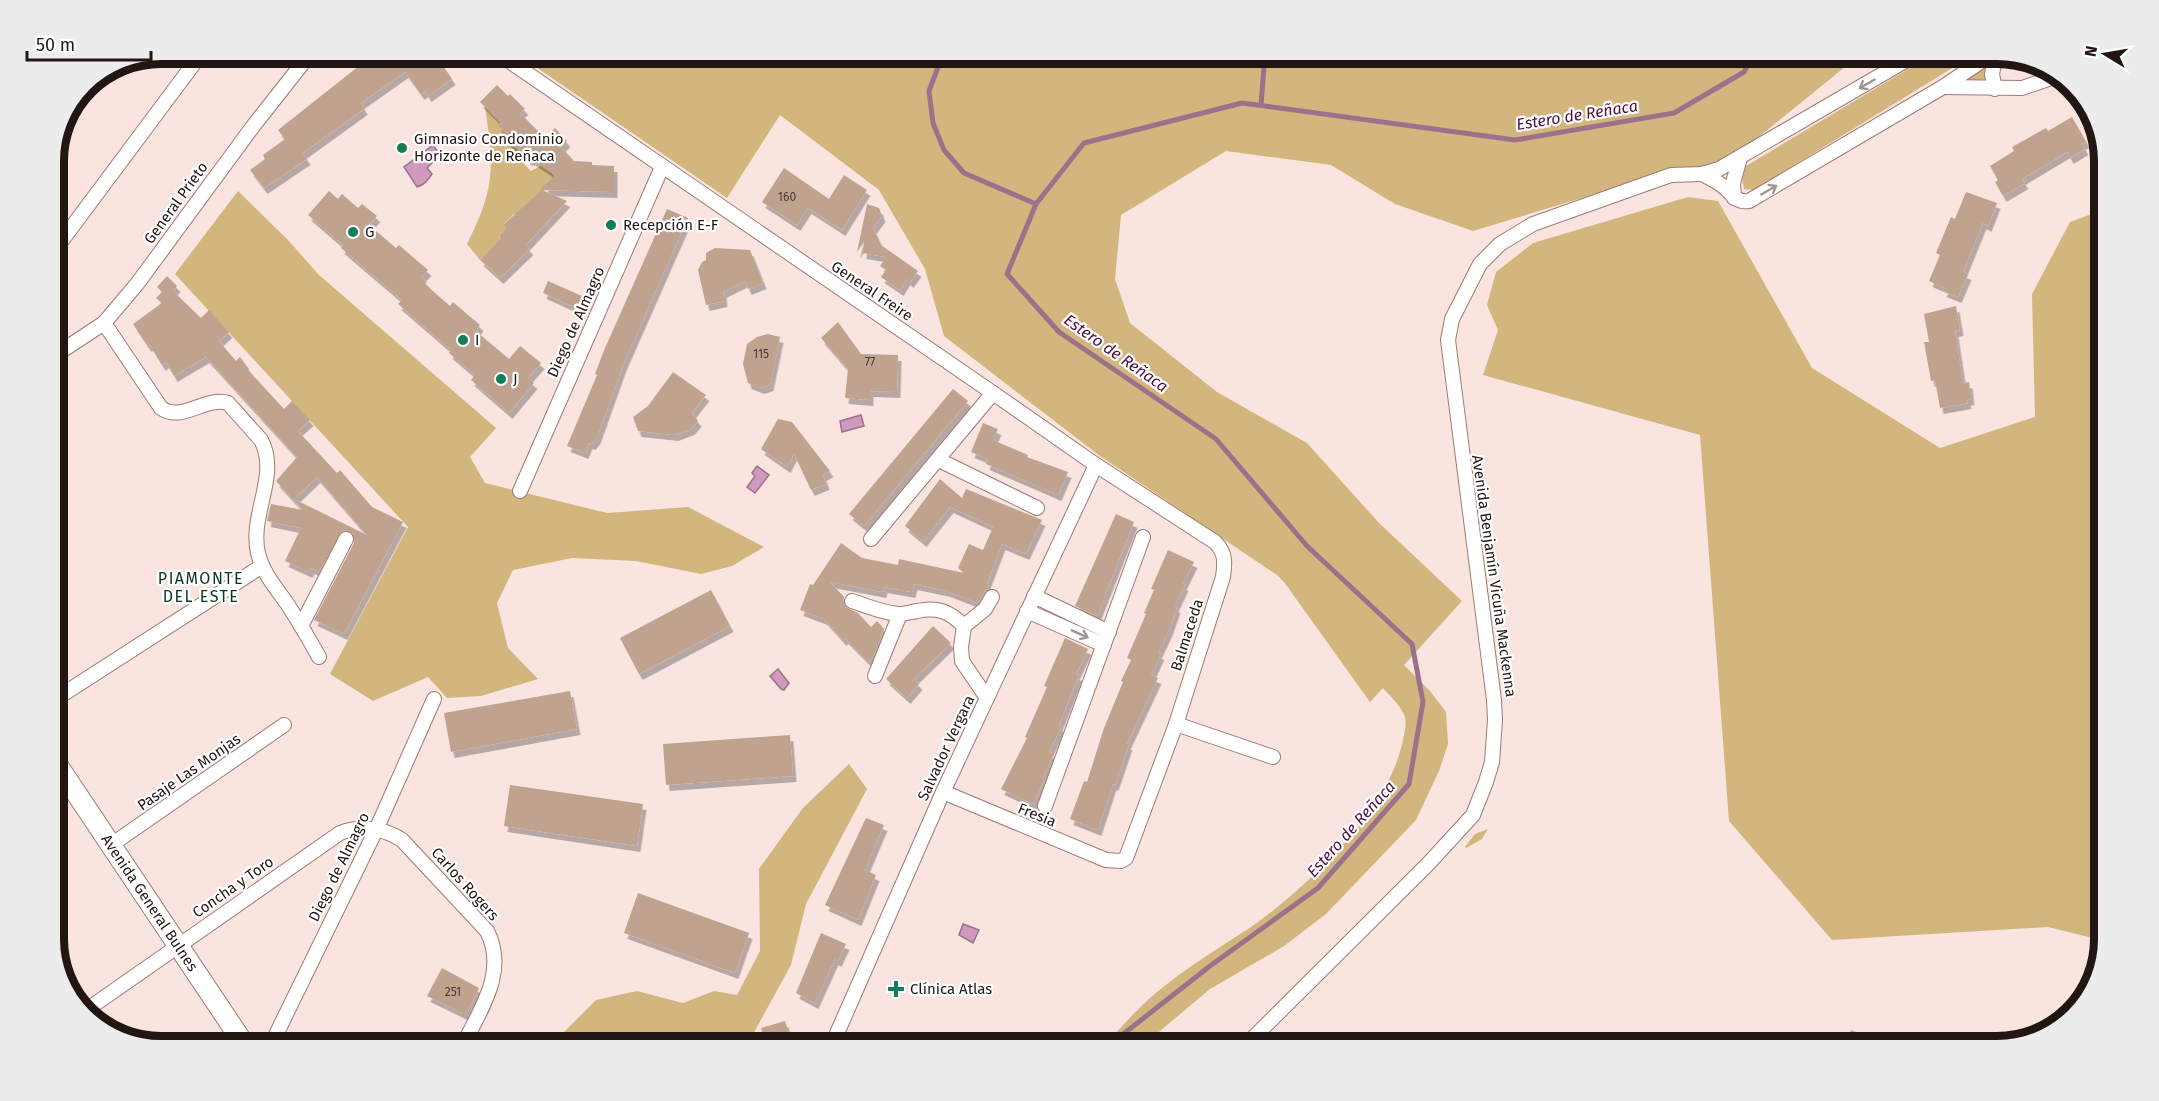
<svg xmlns="http://www.w3.org/2000/svg" width="2159" height="1101" viewBox="0 0 2159 1101" font-family="'Fira Sans',sans-serif">
	<defs>
		<filter id="shadow"><feDropShadow dx="3.5" dy="6" stdDeviation="0" flood-color="#0004"/></filter>
	</defs>
	<rect width="100%" height="100%" fill="#fae4df"/>
	<!-- green -->
	<g fill="#d3b67d">
		<path d="M517 54H1861L1745 148 1685 176 1635 182 1473 231 1395 204 1331 165 1226 151 1121 215 1115 279 1130 323 1217 392 1307 443 1379 523 1462 601 1404 665 1430 691 1446 712 1448 744 1439 771 1416 820 1326 914 1284 946 1210 989 1141 1047H1103C1120 1028 1138 1008 1157 992 1187 967 1219 948 1251 927 1304 890 1386 812 1401 748 1403 739 1407 727 1405 717 1402 707 1390 696 1383 688L1370 702 1284 582 1277 575 1100 456 944 336 925 269 879 190 780 115 727 198Z"/>
		<path d="M1933 54H1975L1754 190 1744 189 1742 179 1746 166Z"/>
		<path d="M1990 60 1988 84H1960Z"/>
		<path d="M485 107 501 123 499 125 505 133 503 136 528 159 523 163 531 171 544 164 555 176 546 184 548 187 517 216 514 214 503 225 506 228 499 236 501 238 480 260 467 244C477 224 488 200 490 177 493 154 488 130 485 107Z"/>
		<path d="M238 191 287 239 319 275 496 428 470 457 485 483 607 513 688 507 764 547 732 566 701 574 636 561 572 558 513 570 497 603 508 648 538 679 481 696 447 698 428 677 373 701 330 674 408 527 175 274Z"/>
		<path d="M1688 197 1718 201 1812 368 1940 448 2035 417 2032 294 2070 222 2105 209V941L2048 927 1832 940 1729 821 1700 435 1483 375 1498 330 1487 305 1496 272 1533 243Z"/>
		<path d="M849 764 867 789 806 904 791 965 746 1047H553L555 1041 596 1000 637 991 683 1003 714 991 737 995 760 951 759 869 803 808Z"/>
		<path d="M1488 829 1482 839 1466 848 1465 847 1475 834Z"/>
	</g>
	<!-- water -->
	<g fill="#d099be" stroke="#9c728b" stroke-width="1.5">
		<path d="M433 145 440 155 427 168 432 174C427 181 424 185 417 187L404 167Z"/>
		<path d="M861 415 864 426 842 432 840 421Z"/>
		<path d="M757 466 769 475 755 493 747 487 755 476 752 473Z"/>
		<path d="M778 669 789 683 784 690 781 689 770 676Z"/>
		<path d="M963 924 979 930 973 943 959 935Z"/>
	</g>
	<g fill="none" stroke-linecap="round" stroke-linejoin="round">
		<!-- stream -->
		<g stroke="#9c728b" stroke-width="5">
			<path d="M943 54 929 91 933 123 944 150 964 173 1036 204"/>
			<path d="M1261 105 1265 54"/>
			<path d="M1116 1047 1122 1035 1210 966 1318 888 1409 784 1423 702 1412 644 1307 546 1216 439 1059 332 1007 274 1036 204 1084 143 1242 103 1515 140 1674 113 1744 72 1754 54"/>
		</g>
	</g>
	<!-- building -->
	<g fill="#bfa38f" fill-rule="evenodd" filter="url(#shadow)">
		<path d="M374 54H435L452 79 428 96 425 91 421 94 405 72 361 103 364 109 303 153 307 159 264 188 250 170 265 159 263 155 285 139 278 130Z"/>
		<path d="M497 85 508 96 510 94 525 109 520 113 545 138 555 128 567 141 561 147 574 161 592 162V165L614 166V192L540 190 555 175 531 159 529 160 514 145 513 146 502 136 505 133 498 125 501 123 480 102Z"/>
		<path d="M2072 117 2086 142 2082 144 2085 149 2070 158 2067 152 2022 179 2025 183 2003 196 1995 182 1998 180 1990 166 2014 151 2012 147 2046 128 2048 131Z"/>
		<path d="M784 168 829 199 844 175 867 190 842 230 808 208 797 225 762 202Z"/>
		<path d="M542 190 567 201 526 245 530 249 500 278 480 260 501 238 499 236 506 228 503 225Z"/>
		<path d="M329 191 338 199 342 194 358 208 362 204 377 216 369 225 396 248 399 245 428 270 421 277 427 282 425 284 450 306 453 302 480 325 476 331 509 359 520 346 541 363 528 378 534 383 509 413 471 380 475 375 449 353 451 350 398 304 402 300 341 248 343 245 308 215Z"/>
		<path d="M1966 192 1997 203 1988 226 1983 223 1963 272 1968 274 1958 297 1943 291 1945 288 1929 281 1940 255 1936 253 1951 217 1955 219Z"/>
		<path d="M867 204 879 208 882 216 873 228 881 245 918 271 910 282 907 279 900 290 881 277 886 270 880 266 886 257 863 253 864 242 857 252Z"/>
		<path d="M667 209 688 218 623 365 597 438 592 444 589 443 585 453 567 446 597 375 595 374 605 348Z"/>
		<path d="M715 248 750 250 763 283 748 289 745 281 723 292 724 301 706 305 698 270 702 262 706 260V253Z"/>
		<path d="M167 276 177 286 173 291 201 318 209 310 229 332 219 341 236 361 240 357 249 369 248 370 284 409 292 401 310 420 298 431 337 473 340 470 372 507 403 522 344 634 314 620 354 543V535L346 530 341 532 319 572 311 568 309 572 285 561 301 528 267 521 271 504 303 510 276 481 297 457 206 357 174 376 166 362 162 365 150 345 148 346 133 324 162 303 156 298 162 292 157 287ZM317 477 367 535 294 499Z"/>
		<path d="M548 281 582 296 576 308 543 293Z"/>
		<path d="M1956 306 1960 330 1955 331 1963 383 1969 382 1971 399 1967 400 1968 403 1940 408 1935 380 1931 381 1924 342H1929L1924 314Z"/>
		<path d="M838 322 861 354 898 355 897 392 870 391V400L845 398 848 369 821 338Z"/>
		<path d="M768 334 780 337 770 385 761 388 748 383 743 364 747 344 757 337Z"/>
		<path d="M673 372 706 395 692 413 698 421 691 429 675 435 638 431 633 417 648 406Z"/>
		<path d="M953 389 968 401 864 526 849 514Z"/>
		<path d="M778 419 792 422 830 471 823 475 826 484 811 490 794 454 787 467 761 449Z"/>
		<path d="M983 423 998 429 993 440 1028 455 1027 457 1068 472 1058 495 986 464 988 459 971 452Z"/>
		<path d="M940 479 962 498 966 489 1042 520 1026 554 1002 544 987 583 989 584 986 590 978 603 947 591 914 584 912 592 884 587 883 592 830 582 844 597 843 602 846 607 858 613 871 627 877 621 884 629 873 658 869 662 845 638 843 640 824 619 800 610 810 584 813 585 841 543 862 558 898 565 899 559 964 573 958 568 969 544 983 550 993 527 950 507 923 541 905 526Z"/>
		<path d="M1116 514 1134 522 1097 616 1075 606Z"/>
		<path d="M1168 550 1194 562 1183 584 1185 585 1175 606 1177 607 1169 630 1158 653 1161 654 1151 675 1158 678 1127 744H1129L1115 785 1113 784 1098 830 1070 819 1084 781 1087 782 1104 728 1123 682 1121 681 1131 660 1127 658 1146 614 1144 613 1154 590 1151 589Z"/>
		<path d="M711 590 730 626 639 674 620 638Z"/>
		<path d="M933 626 951 643 914 679 919 684 907 698 886 679Z"/>
		<path d="M1065 638 1088 649 1076 674 1079 675 1059 725 1061 727 1049 752 1054 754 1042 779 1044 780 1033 804 1001 789 1027 738 1025 737 1047 687 1044 686Z"/>
		<path d="M570 691 577 729 451 752 444 713Z"/>
		<path d="M790 735 793 776 666 785 663 744Z"/>
		<path d="M510 785 643 804 637 846 504 826Z"/>
		<path d="M866 818 884 825 865 870 876 875 858 920 825 905Z"/>
		<path d="M638 893 749 933 735 973 624 933Z"/>
		<path d="M821 933 846 944 838 961 835 959 815 1003 796 993Z"/>
		<path d="M442 968 479 988 466 1015 427 996Z"/>
		<path d="M785 1021 789 1033 779 1037 782 1047H767L761 1028Z"/>
		<path d="M1851 1030 1891 1046V1047H1844Z"/>
	</g>
	<g fill="none" stroke-linecap="round" stroke-linejoin="round">
		<defs>
			<g id="street">
				<path d="M499 54 993 393 1096 465 1215 542C1226 553 1225 563 1223 577L1176 724 1126 858 1121 861 1106 860 943 792"/>
				<path d="M1943 87 2022 88 2057 76"/>
				<path d="M1995 89 1992 74 1996 54"/>
				<path d="M1702 174C1708 177 1714 180 1720 184 1731 191 1734 203 1749 201L1943 87 1992 54"/>
				<path d="M1734 198 1733 183 1740 158"/>
				<path d="M54 251 201 54"/>
				<path d="M104 323 161 408C182 423 205 396 228 403L261 440C280 475 249 515 258 553 262 572 277 589 288 605 299 622 309 639 319 657"/>
				<path d="M54 356 104 323 137 284 254 125 310 54"/>
				<path d="M939 460 1037 508"/>
				<path d="M520 491 662 167"/>
				<path d="M871 539 993 393"/>
				<path d="M1034 596 1109 632"/>
				<path d="M852 601C867 606 883 613 899 614 905 614 911 612 917 611 938 607 949 611 964 626L961 647 962 661 987 698"/>
				<path d="M1027 611 1104 645"/>
				<path d="M301 626 346 539"/>
				<path d="M964 626 985 609 992 597"/>
				<path d="M875 676 900 614"/>
				<path d="M54 700 262 566"/>
				<path d="M1176 724 1273 757"/>
				<path d="M1045 806 1143 537"/>
				<path d="M111 845 284 725"/>
				<path d="M85 1011 340 833C361 825 383 828 402 840L487 931C508 972 480 1010 462 1047"/>
				<path d="M270 1047 376 830 434 699"/>
				<path d="M831 1047 943 792 1096 465"/>
				<path d="M1244 1047 1429 863 1473 815 1486 782 1492 762 1495 720 1494 700 1448 340 1452 319 1480 264 1500 244 1533 224 1671 175 1702 174 1719 169 1917 54"/>
			</g>
			<g id="secondary">
				<path id="s1" d="M54 760 246 1047"/>
			</g>
		</defs>
		<!-- street casing -->
		<use href="#street" stroke="#9c7b74" stroke-width="16"/>
		<!-- secondary casing -->
		<use href="#secondary" stroke="#9c7b74" stroke-width="22"/>
		<!-- street -->
		<use href="#street" stroke="#fff" stroke-width="14"/>
		<!-- secondary -->
		<use href="#secondary" stroke="#fff" stroke-width="20"/>
	</g>
	<!-- one-way arrows -->
	<defs><path id="oneway-shaft" d="M-6 0H5M1.5-3L5.5 0L1.5 3" fill="none" stroke-width="1.6" stroke-linecap="round" stroke-linejoin="round" transform="scale(1.5)"/></defs>
	<g stroke="#9c9695">
		<use href="#oneway-shaft" transform="translate(1867 84) rotate(150)"/>
		<use href="#oneway-shaft" transform="translate(1769 190) rotate(-30)"/>
		<use href="#oneway-shaft" transform="translate(1080 634) rotate(24)"/>
	</g>
	<!-- markers -->
	<g fill="#127d57" stroke="#fff" stroke-width="2">
		<circle cx="402" cy="148" r="6"/>
		<circle cx="611" cy="225" r="6"/>
		<circle cx="353" cy="232" r="6"/>
		<circle cx="463" cy="340" r="6"/>
		<circle cx="501" cy="379" r="6"/>
		<path d="M893 980h6v6h6v6h-6v6h-6v-6h-6v-6h6z"/>
	</g>
	<g text-anchor="middle" dominant-baseline="central" stroke-width="4.5" stroke-linejoin="round" paint-order="stroke">
		<!-- number labels -->
		<g font-size="12" fill="#493932">
			<text x="787" y="197">160</text>
			<text x="761" y="354">115</text>
			<text x="870" y="362">77</text>
			<text x="453" y="992">251</text>
		</g>
		<!-- poi labels -->
		<g font-size="15" fill="#221613" stroke="#fff" text-anchor="start">
			<text x="414" y="139">Gimnasio Condominio<tspan x="414" dy="17">Horizonte de Reñaca</tspan></text>
			<text x="623" y="225">Recepción E-F</text>
			<text x="365" y="232">G</text>
			<text x="475" y="340">I</text>
			<text x="513" y="379">J</text>
			<text x="910" y="989">Clínica Atlas</text>
		</g>
		<!-- street labels -->
		<g font-size="15" fill="#221613" stroke="#fff">
			<text transform="translate(176 203) rotate(-54)">General Prieto</text>
			<text transform="translate(872 291) rotate(34)">General Freire</text>
			<text transform="translate(576 322) rotate(-66)">Diego de Almagro</text>
			<text transform="translate(1494 576) rotate(82)">Avenida Benjamín Vicuña Mackenna</text>
			<text transform="translate(1187 635) rotate(-72)">Balmaceda</text>
			<text transform="translate(946 748) rotate(-65)">Salvador Vergara</text>
			<text transform="translate(189 772) rotate(-35)">Pasaje Las Monjas</text>
			<text transform="translate(1037 815) rotate(22)">Fresia</text>
			<text transform="translate(339 867) rotate(-64)">Diego de Almagro</text>
			<text transform="translate(465 884) rotate(48)">Carlos Rogers</text>
			<text transform="translate(233 887) rotate(-35)">Concha y Toro</text>
			<text stroke="none"><textPath href="#s1" startOffset="172">Avenida General Bulnes</textPath></text>
		</g>
		<!-- water labels -->
		<g font-size="16" font-style="italic" fill="#4f0e40" stroke="#fff">
			<text transform="translate(1577 115) rotate(-9)">Estero de Reñaca</text>
			<text transform="translate(1116 353) rotate(35)">Estero de Reñaca</text>
			<text transform="translate(1351 829) rotate(-48)">Estero de Reñaca</text>
		</g>
		<!-- neighbourhood labels -->
		<g font-size="16" letter-spacing="1.5" fill="#073725" stroke="#fff">
			<text x="201" y="578">PIAMONTE<tspan x="201" dy="18">DEL ESTE</tspan></text>
		</g>
	</g>
	<!-- crop -->
	<path d="M0 0H2159V1101H0ZM161 64H1997A97 97 0 0 1 2094 161V939A97 97 0 0 1 1997 1036H161A97 97 0 0 1 64 939V161A97 97 0 0 1 161 64Z" fill="#edecec" fill-rule="evenodd"/>
	<path fill="none" stroke="#221613" stroke-width="8" d="M161 64H1997A97 97 0 0 1 2094 161V939A97 97 0 0 1 1997 1036H161A97 97 0 0 1 64 939V161A97 97 0 0 1 161 64Z"/>
	<!-- north arrow -->
	<g transform="translate(2105 54) rotate(281)" stroke="#ffffff" stroke-width="4.5" paint-order="stroke">
	<path d="M0-4.5L10 22L0 15L-10 22Z" fill="#221613"/>
	<text y="-9" font-size="16" font-weight="bold" text-anchor="middle" fill="#221613">N</text>
	</g>
	<!-- scale -->
	<path d="M27 51v9h124v-9" fill="none" stroke="#221613" stroke-width="3"/>
	<text x="36" y="51" font-size="18" fill="#221613" stroke="#ffffff" stroke-width="4.5" paint-order="stroke">50 m</text>
</svg>
